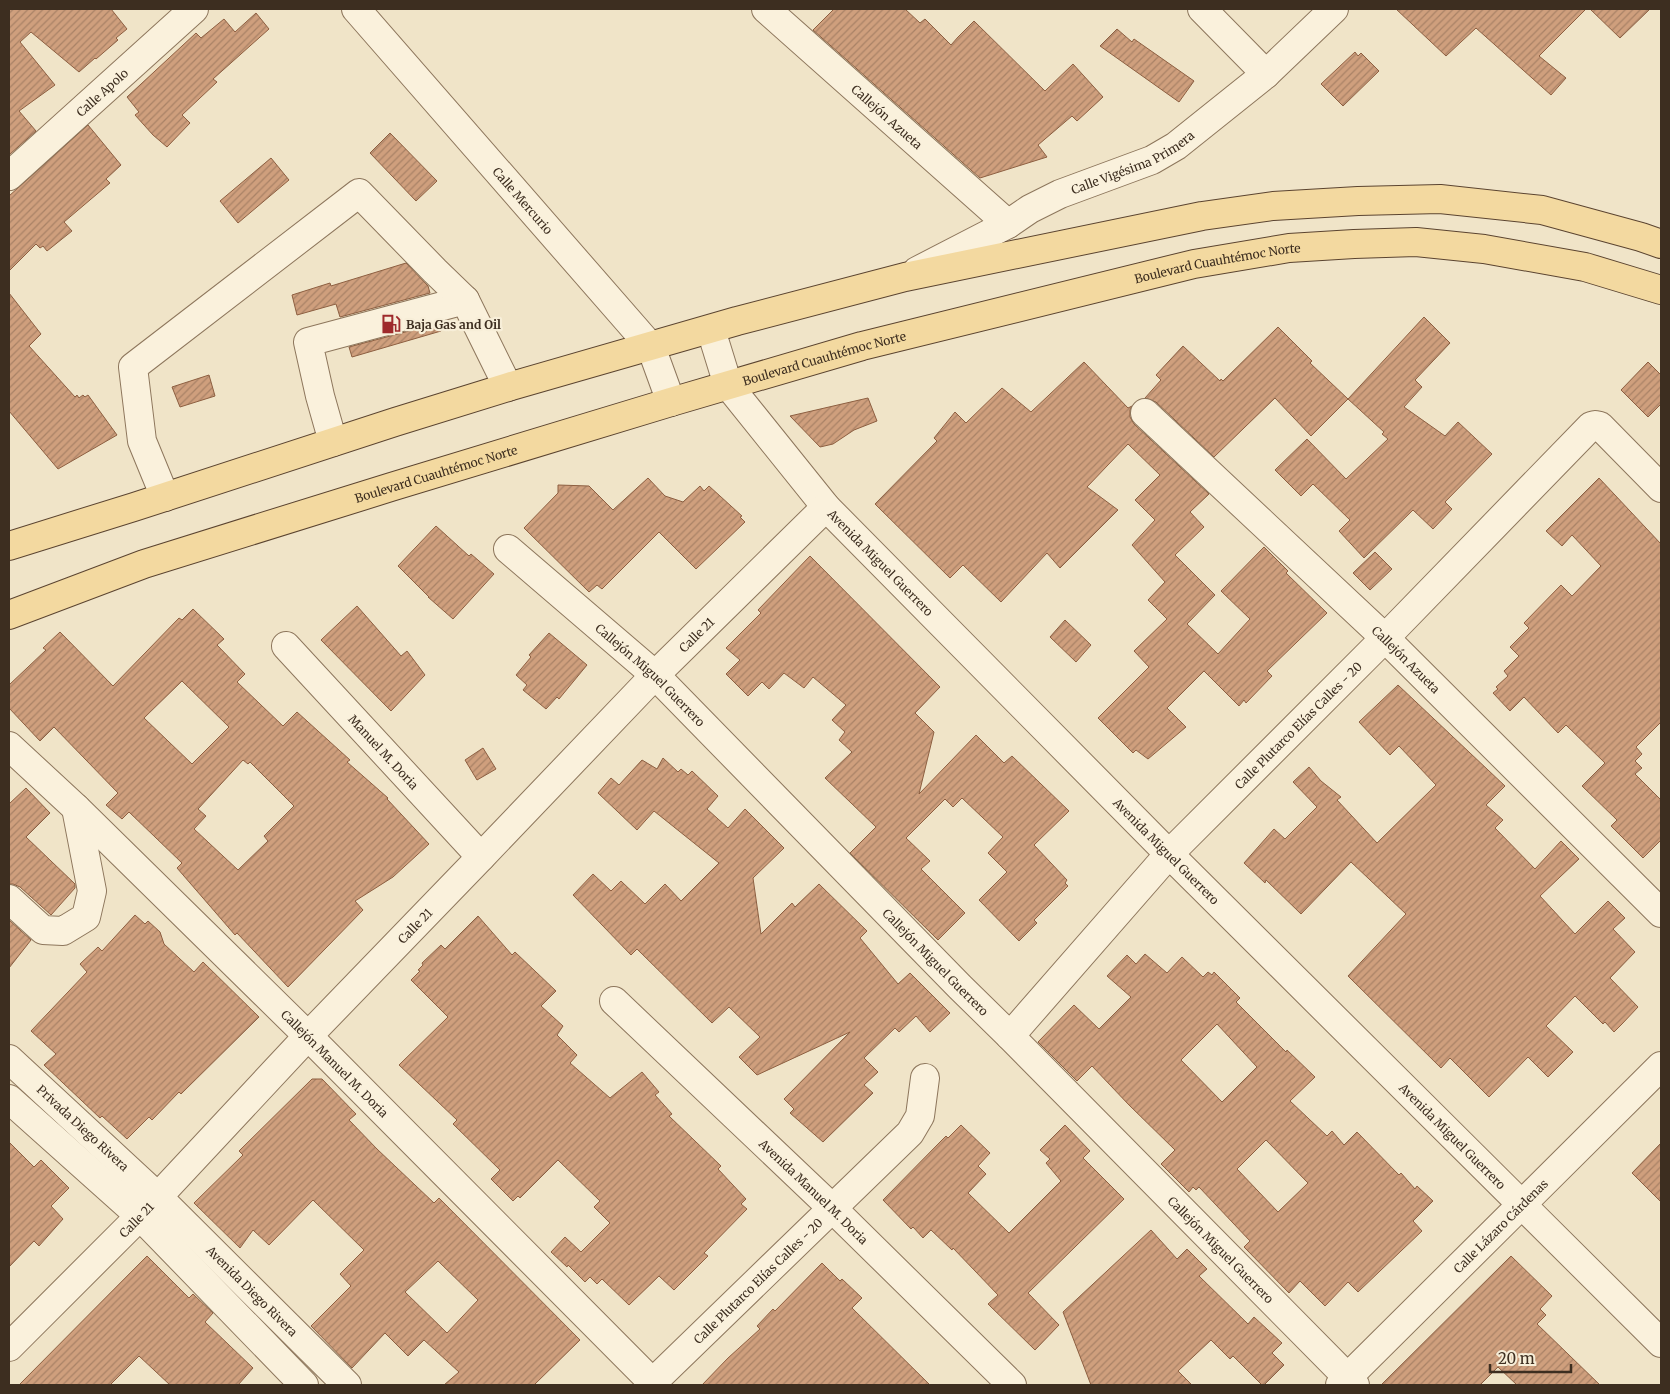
<svg xmlns="http://www.w3.org/2000/svg" width="1670" height="1394" viewBox="0 0 1670 1394" font-family="Merriweather,serif">
	<defs>
		<pattern id="building-hatch" width="6" height="6" patternUnits="userSpaceOnUse" patternTransform="scale(1.25)"><rect width="6" height="6" fill="#cf9f7d"/><path d="M-1 1l2-2M0 6l6-6M5 7l2-2" fill="none" stroke="#a98266"/></pattern>
	</defs>
	<rect width="100%" height="100%" fill="#f0e4c8"/>
	<!-- building -->
	<g fill="url(#building-hatch)" stroke="#8d5f41" fill-rule="evenodd">
		<path d="M9 9H111L127 29 116 38 118 40 96 59 95 58 79 72 31 32 20 42 55 85 19 111 36 131 9 155Z"/>
		<path d="M834 9H905L920 23 925 19 951 45 958 37 974 21 1045 91 1073 64 1103 97 1077 121 1072 116 1038 145 1047 157 980 178 813 30Z"/>
		<path d="M1396 9H1586L1539 56 1566 78 1551 95 1476 28 1446 56Z"/>
		<path d="M1590 9H1650L1620 38Z"/>
		<path d="M256 13 269 29 213 79 217 82 182 115 190 123 167 147 153 135 135 115 139 112 127 97 196 33 201 38 224 19 235 32Z"/>
		<path d="M1117 29 1132 42 1134 39 1194 81 1179 102 1100 46Z"/>
		<path d="M1355 52 1358 56 1361 53 1379 71 1343 106 1321 84Z"/>
		<path d="M88 125 121 165 106 179 110 183 64 222 72 231 47 251 43 246 40 248 36 244 9 271V196Z"/>
		<path d="M390 133 437 181 416 201 370 153Z"/>
		<path d="M271 158 289 180 238 223 220 201Z"/>
		<path d="M406 263 428 286 430 293 340 317 336 304 297 315 292 295 330 283 331 286Z"/>
		<path d="M9 293 41 334 29 346 75 397 77 395 79 398 83 395 85 397 88 395 117 435 58 469 9 411Z"/>
		<path d="M1424 317 1450 343 1415 380 1422 387 1404 407 1445 436 1458 422 1492 454 1445 502 1452 509 1433 529 1413 510 1364 558 1339 531 1350 520 1313 484 1301 496 1275 470 1307 439 1346 479 1388 439 1382 434 1384 432 1348 399Z"/>
		<path d="M439 323 441 331 352 357 349 347Z"/>
		<path d="M1278 327 1312 361 1310 363 1348 399 1311 436 1275 398 1214 457 1156 402 1145 398 1161 380 1156 375 1183 346 1220 381 1221 379 1223 381Z"/>
		<path d="M1084 362 1128 408 1132 406 1130 410V417L1134 424 1209 494 1190 512 1204 527 1175 555 1215 595 1187 624 1218 654 1250 619 1221 591 1264 547 1288 571 1286 573 1327 613 1267 671 1272 676 1246 703 1244 700 1239 706 1204 671 1167 708 1186 727 1148 759 1136 750 1133 753 1098 718 1149 667 1134 651 1167 619 1148 600 1165 582 1132 545 1155 520 1135 500 1160 475 1128 444 1087 487 1118 510 1060 568 1047 553 1001 602 963 565 950 578 875 504 937 441 934 438 955 412 966 423 1002 388 1031 412Z"/>
		<path d="M1648 362 1661 375V404L1648 417 1621 390Z"/>
		<path d="M209 375 215 396 180 407 172 387Z"/>
		<path d="M868 398 877 421 854 430 833 444 820 447 790 416Z"/>
		<path d="M648 478 665 496 683 502 700 486 704 491 709 486 742 516 740 517 745 522 696 569 659 532 602 589 597 585 589 592 524 528 558 493V485L589 486 613 510Z"/>
		<path d="M1599 478 1661 544V722L1636 747 1642 754 1635 761 1642 768 1635 774 1661 800V840L1643 858 1611 826 1617 820 1582 786 1605 763 1566 725 1558 733 1524 697 1510 711 1493 693 1498 689 1496 687 1508 676 1504 671 1519 656 1510 647 1529 628 1524 623 1561 585 1572 596 1601 566 1572 535 1562 546 1546 531Z"/>
		<path d="M436 526 469 556 471 554 494 574 453 619 428 597H429L398 566Z"/>
		<path d="M1375 552 1392 569 1370 590 1353 573Z"/>
		<path d="M810 556 940 687 915 713 934 732 919 794 976 735 1004 763 1012 756 1069 811 1034 845 1067 880 1065 883 1068 886 1034 920 1037 923 1019 941 979 900 1007 872 988 853 1003 837 962 798 953 807 945 799 906 838 930 861 921 869 965 913 938 940 850 853 876 827 825 778 852 752 839 740 845 732 832 720 846 705 813 677 804 688 784 673 769 689 762 682 748 696 726 674 740 660 726 648 761 613 758 610Z"/>
		<path d="M357 606 401 656 407 651 425 675 391 711 321 640Z"/>
		<path d="M193 609 224 639 217 645 245 674 237 682 283 726 297 712 350 760 347 762 388 798 387 799 429 844 393 877 355 901 363 910 288 987 237 933 235 935 177 868 182 863 129 812 122 819 106 805 118 793 54 727 40 741 9 708V685L46 650 43 648 60 632 113 686 179 618 182 620ZM182 681 229 727 192 764 144 718ZM243 760 248 764 250 762 294 806 264 836 268 841 238 870 194 829 206 816 198 809Z"/>
		<path d="M1065 620 1091 645 1076 662 1050 637Z"/>
		<path d="M549 633 587 665 559 699 557 697 546 709 523 690 527 685 516 675 531 657 529 655Z"/>
		<path d="M1398 685 1505 786 1486 805 1503 820 1495 828 1535 869 1561 841 1579 859 1540 896 1575 934 1608 901 1625 918 1613 929 1635 952 1610 978 1638 1007 1622 1024 1614 1032 1605 1022 1603 1024 1575 996 1546 1026 1573 1052 1548 1077 1528 1057 1489 1097 1450 1058 1441 1068 1348 976 1406 914 1351 862 1301 914 1266 880 1265 883 1244 863 1274 829 1285 839 1317 807 1293 782 1309 767 1321 781 1341 797 1337 800 1377 843 1436 785 1399 746 1390 755 1359 722Z"/>
		<path d="M483 748 496 769 477 780 465 760Z"/>
		<path d="M663 758 678 772 681 769 688 775 692 771 718 796 707 809 728 828 745 809 784 848 753 878 761 934 792 903 795 907 819 884 867 931 860 938 898 984 910 973 950 1013 930 1032 916 1016 899 1032 895 1028 864 1058 878 1072 864 1085 873 1093 823 1142 790 1113 794 1109 784 1099 850 1032 757 1075 739 1057 760 1037 729 1007 712 1023 637 949 631 955 573 895 593 874 611 891 621 881 645 904 665 884 681 901 719 863 654 811 637 830 598 793 611 778 619 785 642 760 657 769Z"/>
		<path d="M26 788 50 813 26 837 75 884V888L51 915 20 887 13 884H9V804Z"/>
		<path d="M135 915 145 924 148 921 160 932 164 944 194 972 203 962 259 1017 181 1094 179 1092 152 1120 149 1117 127 1139 102 1116 100 1118 44 1065 56 1054 31 1031 87 972 80 964 98 947 102 951Z"/>
		<path d="M478 916 512 955 515 952 556 991 541 1006 563 1026 557 1035 577 1055 570 1063 610 1098 642 1072 659 1092 655 1095 672 1114 669 1116 721 1166 718 1169 746 1199 741 1204 747 1209 704 1253 708 1256 674 1290 659 1276 629 1305 602 1279 597 1284 590 1277 585 1282 568 1265 567 1267 551 1252 565 1237 581 1252 610 1223 594 1207 600 1201 558 1160 520 1198 518 1196 513 1201 491 1179 500 1170 453 1124 457 1120 399 1065 448 1017 411 980 420 971 418 970 423 965 422 963 441 945 445 949Z"/>
		<path d="M9 920 31 940 9 968Z"/>
		<path d="M1145 954 1167 973 1182 957 1203 977 1208 972 1212 975 1214 972 1240 998 1236 1002 1286 1052 1287 1050 1315 1077 1290 1101 1327 1136 1332 1131 1344 1145 1357 1132 1399 1175 1401 1173 1415 1189 1417 1186 1433 1201 1413 1221 1422 1231 1358 1292 1348 1282 1325 1306 1300 1281 1289 1293 1244 1247 1250 1241 1199 1187 1196 1190 1193 1187 1189 1192 1161 1164 1175 1150 1129 1105 1092 1066 1077 1081 1038 1042 1074 1005 1099 1029 1131 997 1107 976 1127 955 1136 964ZM1217 1024 1257 1067 1222 1102 1181 1060ZM1266 1140 1308 1183 1278 1212 1237 1169Z"/>
		<path d="M312 1079H322L356 1114 349 1120 377 1149 434 1203 439 1198 580 1340 534 1385H444L459 1372 424 1340 408 1356 385 1333 352 1368 311 1326 351 1286 340 1274 364 1250 313 1200 269 1245 253 1230 240 1248 194 1203 243 1155 239 1151ZM438 1261 478 1300 447 1333 405 1292Z"/>
		<path d="M961 1125 990 1153 978 1166 986 1174 968 1193 1009 1233 1061 1181 1046 1163 1050 1159 1040 1150 1065 1125 1090 1151 1083 1158 1124 1199 1028 1293 1059 1325 1035 1350 988 1304 998 1295 953 1248 952 1250 931 1230 923 1238 913 1227 911 1229 883 1200 940 1142 946 1136 948 1138Z"/>
		<path d="M9 1142 34 1167 41 1160 69 1188 51 1206 63 1219 39 1246 34 1241 9 1267Z"/>
		<path d="M1661 1143V1202L1632 1173Z"/>
		<path d="M1151 1230 1177 1259 1187 1249 1207 1269 1199 1276 1248 1324 1254 1317 1282 1343 1272 1353 1284 1365 1264 1385H1262L1233 1356 1230 1359 1211 1340 1178 1371 1192 1385H1091L1063 1312Z"/>
		<path d="M147 1256 189 1298 193 1294 213 1313 205 1322 253 1368 238 1385H170L139 1356 110 1385H19Z"/>
		<path d="M1511 1256 1552 1296 1540 1309 1546 1315 1537 1324 1600 1385H1517L1498 1367 1480 1385H1381Z"/>
		<path d="M822 1263 840 1281 842 1279 862 1298 852 1308 930 1385H702L728 1358 760 1329 757 1326 773 1309 775 1311Z"/>
	</g>
	<g fill="none" stroke-linecap="round" stroke-linejoin="round">
		<defs>
			<g id="minor">
				<path id="s1" d="M356 9 651 347 671 402"/>
				<path id="s2" d="M766 9 1008 224"/>
				<path d="M1202 9 1266 74"/>
				<path id="s3" d="M9 176 194 9"/>
				<path id="s4" d="M917 271 1008 224 1030 209 1060 194 1152 160 1176 146 1266 74 1334 9"/>
				<path id="s5" d="M711 330 728 385 826 507 1169 854 1661 1343"/>
				<path id="s6" d="M1145 413 1385 638 1661 913"/>
				<path d="M333 442 320 396 308 342 465 300 508 387"/>
				<path d="M165 497 142 441 133 367 359 193 435 271 465 300"/>
				<path id="s7" d="M508 549 655 675 960 987 1010 1036 1355 1385"/>
				<path id="s8" d="M286 646 481 857"/>
				<path id="s9" d="M9 746 76 808 308 1036 655 1385"/>
				<path d="M9 899 43 930 63 931 86 917 92 891 76 808"/>
				<path id="s10" d="M614 1001 832 1208 1012 1385"/>
				<path id="s11" d="M1010 1036 1169 854 1385 638 1591 426 1595 425 1600 426 1661 488"/>
				<path id="s12" d="M9 1059 158 1197 347 1385"/>
				<path d="M9 1099 140 1216 304 1385"/>
				<path id="s13" d="M9 1347 140 1216 308 1036 481 857 655 675 826 507"/>
				<path id="s14" d="M650 1385 910 1133 920 1116 925 1078"/>
				<path id="s15" d="M1340 1385 1661 1066"/>
			</g>
			<g id="major">
				<path d="M9 546 134 507 395 422 508 387 737 321 905 277 1202 216 1273 206 1358 201 1440 199 1542 210 1641 237 1661 244"/>
				<path id="s16" d="M9 615 144 564 391 487 671 402 862 346 1194 264 1289 248 1354 244 1416 242 1484 249 1585 267 1661 290"/>
			</g>
		</defs>
		<!-- minor casing -->
		<use href="#minor" stroke="#8d765c" stroke-width="30"/>
		<!-- major casing -->
		<use href="#major" stroke="#5b4430" stroke-width="30"/>
		<!-- minor -->
		<use href="#minor" stroke="#faf1dc" stroke-width="28"/>
		<!-- major -->
		<use href="#major" stroke="#f3d9a0" stroke-width="28"/>
	</g>
	<!-- icons -->
	<defs>
		<symbol id="fuel-bare" viewBox="-9 -9 18 18"><path d="M-5.5-6h7V0h2V4h1.3V-2.5L3-4.5l.8-.8L6-3V5H2.5V1h-1V6h-7ZM-4.2-4.7v3.2H.2V-4.7Z" fill="#9e2a2b" stroke="#f7eed8" stroke-width="2.5" paint-order="stroke"/></symbol>
	</defs>
	<g fill-rule="evenodd">
		<use href="#fuel-bare" x="377" y="310" width="28" height="28"/>
	</g>
	<g text-anchor="middle" dominant-baseline="central" stroke-width="4.5" stroke-linejoin="round" paint-order="stroke">
		<!-- street labels -->
		<g font-size="12" fill="#3d2e20" stroke="#f7eed8">
			<text stroke="none"><textPath href="#s3" startOffset="125">Calle Apolo</textPath></text>
			<text stroke="none"><textPath href="#s2" startOffset="162">Callejón Azueta</textPath></text>
			<text stroke="none"><textPath href="#s4" startOffset="242">Calle Vigésima Primera</textPath></text>
			<text stroke="none"><textPath href="#s1" startOffset="254">Calle Mercurio</textPath></text>
			<text stroke="none"><textPath href="#s16" startOffset="1260">Boulevard Cuauhtémoc Norte</textPath></text>
			<text stroke="none"><textPath href="#s16" startOffset="855">Boulevard Cuauhtémoc Norte</textPath></text>
			<text stroke="none"><textPath href="#s16" startOffset="450">Boulevard Cuauhtémoc Norte</textPath></text>
			<text stroke="none"><textPath href="#s5" startOffset="292">Avenida Miguel Guerrero</textPath></text>
			<text stroke="none"><textPath href="#s13" startOffset="990">Calle 21</textPath></text>
			<text stroke="none"><textPath href="#s6" startOffset="359">Callejón Azueta</textPath></text>
			<text stroke="none"><textPath href="#s7" startOffset="190">Callejón Miguel Guerrero</textPath></text>
			<text stroke="none"><textPath href="#s11" startOffset="424">Calle Plutarco Elías Calles - 20</textPath></text>
			<text stroke="none"><textPath href="#s8" startOffset="144">Manuel M. Doria</textPath></text>
			<text stroke="none"><textPath href="#s5" startOffset="698">Avenida Miguel Guerrero</textPath></text>
			<text stroke="none"><textPath href="#s13" startOffset="585">Calle 21</textPath></text>
			<text stroke="none"><textPath href="#s7" startOffset="595">Callejón Miguel Guerrero</textPath></text>
			<text stroke="none"><textPath href="#s9" startOffset="455">Callejón Manuel M. Doria</textPath></text>
			<text stroke="none"><textPath href="#s12" startOffset="101">Privada Diego Rivera</textPath></text>
			<text stroke="none"><textPath href="#s5" startOffset="1102">Avenida Miguel Guerrero</textPath></text>
			<text stroke="none"><textPath href="#s10" startOffset="276">Avenida Manuel M. Doria</textPath></text>
			<text stroke="none"><textPath href="#s13" startOffset="180">Calle 21</textPath></text>
			<text stroke="none"><textPath href="#s15" startOffset="226">Calle Lázaro Cárdenas</textPath></text>
			<text stroke="none"><textPath href="#s7" startOffset="1000">Callejón Miguel Guerrero</textPath></text>
			<text stroke="none"><textPath href="#s14" startOffset="150">Calle Plutarco Elías Calles - 20</textPath></text>
			<text stroke="none"><textPath href="#s12" startOffset="336">Avenida Diego Rivera</textPath></text>
		</g>
		<!-- poi labels -->
		<g font-size="12" font-weight="bold" fill="#3d2e20" stroke="#f7eed8" text-anchor="start">
			<text x="406" y="324">Baja Gas and Oil</text>
		</g>
	</g>
	<!-- border -->
	<rect width="1670" height="1394" fill="none" stroke="#3d2e20" stroke-width="20"/>
	<!-- scale -->
	<path d="M1490 1364v8h81v-8" fill="none" stroke="#3d2e20" stroke-width="2.5"/>
	<text x="1498" y="1364" font-size="15" fill="#3d2e20" stroke="#f7eed8" stroke-width="4" paint-order="stroke">20 m</text>
</svg>
